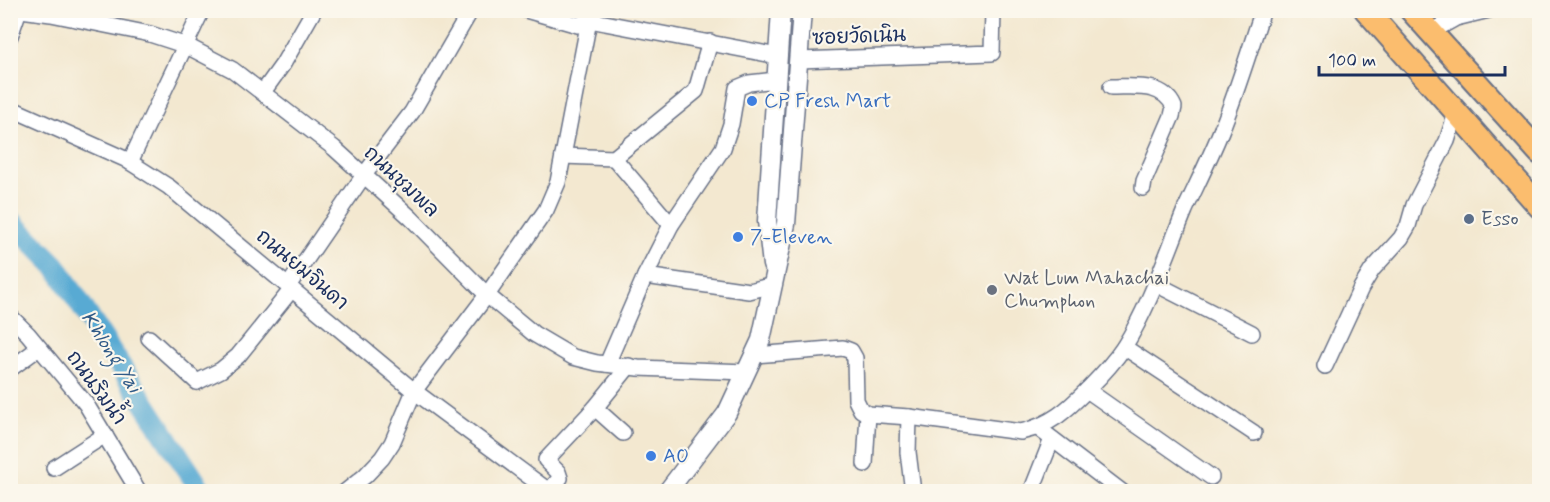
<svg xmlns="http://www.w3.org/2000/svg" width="1550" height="502" viewBox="0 0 1550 502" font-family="Mynerve,'Playpen Sans Thai',sans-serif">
	<rect width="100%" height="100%" fill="#fbf7ec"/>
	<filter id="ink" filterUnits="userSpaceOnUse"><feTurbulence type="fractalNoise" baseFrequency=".0167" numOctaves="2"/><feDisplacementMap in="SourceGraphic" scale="12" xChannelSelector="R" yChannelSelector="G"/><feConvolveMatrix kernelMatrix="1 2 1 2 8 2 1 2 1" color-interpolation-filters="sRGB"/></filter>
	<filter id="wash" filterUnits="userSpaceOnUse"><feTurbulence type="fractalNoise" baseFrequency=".008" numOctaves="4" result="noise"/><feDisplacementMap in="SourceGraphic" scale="24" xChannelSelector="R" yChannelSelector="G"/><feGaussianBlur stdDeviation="1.35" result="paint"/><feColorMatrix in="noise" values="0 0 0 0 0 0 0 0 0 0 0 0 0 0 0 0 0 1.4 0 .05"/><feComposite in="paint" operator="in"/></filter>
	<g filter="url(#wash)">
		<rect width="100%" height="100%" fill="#f3e8d0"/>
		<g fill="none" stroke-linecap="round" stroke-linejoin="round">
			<!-- river -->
			<path stroke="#58aad3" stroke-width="22" d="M10 220 55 265 202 492"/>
		</g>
	</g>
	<g filter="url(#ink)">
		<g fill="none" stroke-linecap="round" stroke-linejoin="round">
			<defs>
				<g id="minor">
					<path d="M21 10 51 14 150 34 187 46 233 70 334 148 411 218 487 295 534 334 573 357 597 363 638 368 747 372"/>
					<path d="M526 10 578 25 589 20 778 56"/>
					<path d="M1431 32 1456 18 1489 10"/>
					<path d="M10 36 19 10"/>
					<path d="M799 60 992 53 993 10"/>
					<path d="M1111 87C1134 87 1163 82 1174 107L1172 116 1144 181 1143 188"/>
					<path d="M263 92 283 64 314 10"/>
					<path d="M10 108 125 159 169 187 414 391 550 492"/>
					<path d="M563 156 614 158 696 91 710 42"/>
					<path d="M614 158 671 225"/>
					<path d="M130 162 202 10"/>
					<path d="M645 276 749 291 774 285"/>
					<path d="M1156 284 1252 333"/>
					<path d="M288 286 364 175 412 112 471 10"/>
					<path d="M10 316 28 334 86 404 139 492"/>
					<path d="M149 338 197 382 221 370 238 356 292 289"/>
					<path d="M1124 347 1254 433"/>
					<path d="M754 355 843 348 851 351 855 358 856 400 861 410 868 414 909 417 1021 432C1051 425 1067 410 1088 389 1101 376 1114 362 1124 347 1150 305 1166 256 1185 210 1197 184 1210 158 1221 131 1237 92 1249 51 1263 10"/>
					<path d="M607 364 645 276 671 225 723 148 731 124 737 88 749 83 776 80"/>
					<path d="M1325 366 1361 288 1372 270 1401 238 1408 226 1414 205 1447 141 1456 113"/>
					<path d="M10 369 39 348"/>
					<path d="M1087 390 1211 477"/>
					<path d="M595 408 623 433"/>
					<path d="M909 417 908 452 913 492"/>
					<path d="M1038 428 1122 492"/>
					<path d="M865 464 868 414"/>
					<path d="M54 468 105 435"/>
					<path d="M549 491 560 478 558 472 546 460 595 408 629 366"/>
					<path d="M345 492 365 476 382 458 392 443 414 391 487 295 546 210 558 182 591 10"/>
					<path d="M1031 492 1052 439"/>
				</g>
				<g id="tertiary">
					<path d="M772 265 767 221 781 10"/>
					<path d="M667 492 727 413 761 340 786 224 802 10"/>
				</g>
				<g id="primary">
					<path d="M1366 10 1540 207"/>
					<path d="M1411 10 1540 153"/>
				</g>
			</defs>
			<!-- minor casing -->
			<use href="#minor" stroke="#677086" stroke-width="18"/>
			<!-- tertiary casing -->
			<use href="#tertiary" stroke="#677086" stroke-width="21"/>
			<!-- primary casing -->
			<use href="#primary" stroke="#677086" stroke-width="26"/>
			<!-- minor -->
			<use href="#minor" stroke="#fff" stroke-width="15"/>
			<!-- tertiary -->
			<use href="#tertiary" stroke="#fff" stroke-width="18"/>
			<!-- primary -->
			<use href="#primary" stroke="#fbbd6e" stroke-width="22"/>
		</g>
	</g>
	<!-- markers -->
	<g fill="#3f7fe0" stroke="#fbf7ec" stroke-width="2">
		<circle cx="752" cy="101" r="6"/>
		<circle cx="738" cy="237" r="6"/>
		<circle cx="651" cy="456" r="6"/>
	</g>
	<circle fill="#5c6f8a" stroke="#fbf7ec" stroke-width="2" cx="1469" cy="219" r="6"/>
	<circle fill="#6b7280" stroke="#fbf7ec" stroke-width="2" cx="992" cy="290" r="6"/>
	<g text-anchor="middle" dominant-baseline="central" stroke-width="4.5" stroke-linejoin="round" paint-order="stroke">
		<!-- street labels -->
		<g font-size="20" fill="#1b2f5e" stroke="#fbf7ec">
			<text transform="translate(859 37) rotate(-2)">ซอยวัดเนิน</text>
			<text transform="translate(401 182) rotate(43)">ถนนชุมพล</text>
			<text transform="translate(302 270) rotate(40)">ถนนยมจินดา</text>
			<text transform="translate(96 388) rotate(54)">ถนนริมน้ำ</text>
		</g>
		<!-- shop labels -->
		<g font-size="20" fill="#366cbe" stroke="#fbf7ec" text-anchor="start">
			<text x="764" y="101">CP Fresh Mart</text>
			<text x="750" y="237">7-Eleven</text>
			<text x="663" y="456">AO</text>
		</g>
		<!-- service labels -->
		<g font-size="20" fill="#4e5e75" stroke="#fbf7ec" text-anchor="start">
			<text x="1481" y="219">Esso</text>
		</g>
		<!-- worship labels -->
		<g font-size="20" fill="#5b616d" stroke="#fbf7ec" text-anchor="start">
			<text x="1004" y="278">Wat Lum Mahachai<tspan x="1004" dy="23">Chumphon</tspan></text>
		</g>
		<!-- water labels -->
		<g font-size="21" font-style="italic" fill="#305a87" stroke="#fbf7ec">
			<text transform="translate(111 352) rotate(57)">Khlong Yai</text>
		</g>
	</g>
	<!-- margin -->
	<rect width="1550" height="502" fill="none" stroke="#fbf7ec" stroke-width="36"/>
	<!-- scale -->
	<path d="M1319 66v9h186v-9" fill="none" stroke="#1b2f5e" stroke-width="3"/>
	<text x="1328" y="66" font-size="18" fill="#1b2f5e" stroke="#fbf7ec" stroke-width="4.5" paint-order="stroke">100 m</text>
</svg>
